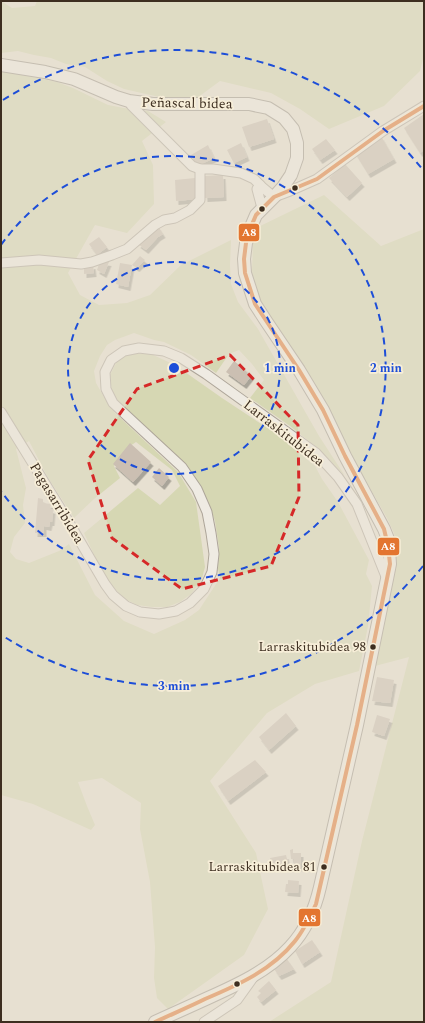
<svg xmlns="http://www.w3.org/2000/svg" width="425" height="1023" viewBox="0 0 425 1023" font-family="Spectral,serif">
	<defs>
		<filter id="shadow"><feDropShadow dx="2.5" dy="4" stdDeviation="0" flood-color="#0004"/></filter>
	</defs>
	<rect width="100%" height="100%" fill="#e7e0d1"/>
	<!-- green -->
	<g fill="#d6d7b3">
		<path d="M1 1 12 8 35 6 37 1H424V55L420 71 384 106 329 129 300 109 271 93 220 81 197 98 168 99 124 89 107 81 85 67 66 64 51 58 34 55 18 51 1 53Z"/>
		<path d="M1 71 57 82 73 88 108 105 124 108 148 111 166 122 142 141 153 165 154 204 127 233 95 225 68 273 80 295 99 305 127 303 150 295 181 265 231 240 230 265 231 284 238 302 258 329 319 436 345 476 319 449 290 426 250 398 264 380 252 364 239 350 229 354 216 373 191 355 164 342 154 340 134 333 115 340 107 345 100 356 94 371 96 383 104 397 115 413 178 472 196 502 205 567 202 578 198 585 191 594 180 602 167 607H152L137 605 125 599 112 586 102 572 84 533 138 488 160 505 180 486 172 470 136 442 127 448 114 466 120 478 94 499 74 518 47 476 29 441 16 449 26 488 23 505 25 523 14 537 10 552 16 559 29 563 59 551 69 544 95 595 124 621 154 634 185 620 199 610 220 578 218 569 219 548 215 521 208 501 195 477 178 460 123 410 112 393 110 375 119 357 134 353 151 354 175 365 222 398 275 433 315 466 322 479 338 502 369 560 366 574 372 586 368 626 359 671 315 684 267 713 210 781 256 853 268 909 244 955 168 1009 157 998 154 978 155 947 150 882 140 829 141 803 102 778 78 782 87 806 95 825 91 830 33 804 1 795Z"/>
		<path d="M324 195 381 246 424 229V1022H269L331 982 362 841 409 657 375 666 396 565 397 546 394 533 387 518 282 335 260 300 256 289 252 271 253 240 256 228Z"/>
	</g>
	<!-- building -->
	<g fill="#cbbfb2" filter="url(#shadow)">
		<path d="M424 114V150L420 153 404 128Z"/>
		<path d="M267 119 274 139 249 147 242 127Z"/>
		<path d="M381 136 394 159 368 174 355 153Z"/>
		<path d="M326 139 335 150 320 160 312 149Z"/>
		<path d="M241 143 247 157 234 163 227 150Z"/>
		<path d="M208 145 214 158 197 166 191 155Z"/>
		<path d="M345 164 362 183 347 197 329 178Z"/>
		<path d="M223 175 224 197 205 198 203 176Z"/>
		<path d="M195 178 197 199 176 201 175 180Z"/>
		<path d="M158 226 163 234 158 237 146 250 138 244Z"/>
		<path d="M99 237 107 247 97 255 89 244Z"/>
		<path d="M140 256 145 260 137 268 132 265Z"/>
		<path d="M100 261 109 262 104 274 97 270Z"/>
		<path d="M120 263 132 265 128 287 116 284Z"/>
		<path d="M93 265 94 273 84 274V267Z"/>
		<path d="M234 361 252 375 244 385 226 372Z"/>
		<path d="M130 443 151 462 133 482 113 464Z"/>
		<path d="M159 468 169 477 162 486 152 477Z"/>
		<path d="M38 498 43 499V503L51 504 50 509 53 510 52 522H50L49 527 44 526V533H35Z"/>
		<path d="M377 677 394 680 390 703 372 701Z"/>
		<path d="M286 713 296 726 269 750 259 737Z"/>
		<path d="M377 715 390 719 384 736 372 732Z"/>
		<path d="M255 760 266 772 228 801 218 786Z"/>
		<path d="M293 849V853H301V867L294 868V859H291L290 850Z"/>
		<path d="M286 855 288 863 272 865 270 858Z"/>
		<path d="M288 880 299 881 298 893 285 892 286 884H288Z"/>
		<path d="M312 940 320 952 302 964 295 951Z"/>
		<path d="M287 959 294 969 279 976 274 969Z"/>
		<path d="M269 981 276 990 261 1002 257 997 261 993 258 991Z"/>
	</g>
	<g fill="none" stroke-linecap="round" stroke-linejoin="round">
		<defs>
			<g id="street">
				<path d="M129 101 131 105 192 166 200 169H213L241 173 254 179 260 185"/>
				<path d="M262 208 257 189 260 185 262 187 274 197 290 191 317 179 383 131 424 106"/>
				<path d="M1 263 39 260 81 264 92 262 112 255 127 249 155 225 164 220 175 218 190 210 200 200V169"/>
				<path d="M1 412 67 519 105 584 113 595 126 606 140 612 159 614 176 611 190 603 204 589 212 572 214 554 211 533 207 512 197 489 182 467 113 403 106 389 105 372 111 360 124 351 139 348 164 351 181 358 206 374 316 453 338 477 357 504 387 579"/>
				<path d="M204 1022 237 1000 255 975"/>
			</g>
			<path id="secondary" d="M1 65 45 72 74 79 116 97 129 101 153 104H249L268 108 284 118 293 129 297 143V158L291 175 283 187 274 197 256 215 250 229 246 243 244 259 245 273 255 304 266 321 299 370 323 410 345 456 384 529 388 539 389 549 390 564 387 579 357 725 320 887C315 909 306 930 290 947 268 971 237 985 208 998 190 1006 173 1014 155 1022"/>
		</defs>
		<!-- street casing -->
		<use href="#street" stroke="#ada599" stroke-width="11"/>
		<!-- secondary casing -->
		<use href="#secondary" stroke="#9c958a" stroke-width="14"/>
		<!-- street -->
		<use href="#street" stroke="#efebe3" stroke-width="9"/>
		<!-- secondary -->
		<use href="#secondary" stroke="#efebe3" stroke-width="12"/>
		<defs>
			<path id="bus-1" d="M155 1022C172 1014 189 1007 205 999 238 985 272 970 295 941 304 930 310 917 316 904L357 725 390 564 388 546 384 529 345 456 323 410 299 370 255 304 245 273 244 259 246 243 250 229 256 215 274 197 317 179 383 131 424 106"/>
		</defs>
		<!-- bus-1 casing -->
		<use href="#bus-1" stroke="#f7eed8" stroke-width="7"/>
		<!-- bus-1 -->
		<use href="#bus-1" stroke="#e37530" stroke-width="4"/>
	</g>
	<!-- marked area -->
	<path d="M0 0H425V1023H0ZM230 355 298 425 299 497 271 566 182 589 112 538 88 460 137 389Z" fill="#e7e0d1" fill-opacity=".55" fill-rule="evenodd"/>
	<path fill="none" stroke="#d62828" stroke-width="3" stroke-dasharray="8 5" stroke-linejoin="round" d="M230 355 298 425 299 497 271 566 182 589 112 538 88 460 137 389Z"/>
	<!-- distance rings -->
	<g fill="none" stroke="#1d4ed8" stroke-width="2" stroke-dasharray="7 5">
		<circle cx="174" cy="368" r="106"/>
		<path d="M1 245A212 212 0 1 1 1 491"/>
		<path d="M423 566A318 318 0 0 1 3 636M3 100A318 318 0 0 1 423 170"/>
	</g>
	<!-- markers -->
	<g fill="#3d2e20" stroke="#f7eed8" stroke-width="1.5">
		<circle cx="295" cy="188" r="3.5"/>
		<circle cx="262" cy="209" r="3.5"/>
		<circle cx="373" cy="647" r="3.5"/>
		<circle cx="324" cy="867" r="3.5"/>
		<circle cx="237" cy="984" r="3.5"/>
	</g>
	<g text-anchor="middle" dominant-baseline="central" stroke-width="3.5" stroke-linejoin="round" paint-order="stroke">
		<!-- bus labels -->
		<g font-size="13" fill="#3d2e20" stroke="#f7eed8" text-anchor="end">
			<text x="366" y="647">Larraskitubidea 98</text>
			<text x="316" y="867">Larraskitubidea 81</text>
		</g>
		<!-- street labels -->
		<g font-size="14" fill="#3d2e20" stroke="#f7eed8">
			<text transform="translate(187 103) rotate(1)">Peñascal bidea</text>
			<text transform="translate(284 433) rotate(38)">Larraskitubidea</text>
			<text transform="translate(57 503) rotate(59)">Pagasarribidea</text>
		</g>
	</g>
	<circle cx="174" cy="368" r="6" fill="#1d4ed8" stroke="#f7eed8" stroke-width="2"/>
	<g font-size="12" text-anchor="middle" font-weight="bold" fill="#1d4ed8" stroke="#f7eed8" stroke-width="3.5" stroke-linejoin="round" paint-order="stroke">
		<text x="280" y="372">1 min</text>
		<text x="386" y="372">2 min</text>
		<text x="174" y="690">3 min</text>
	</g>
	<g stroke="#f7eed8" stroke-width="1.5">
		<rect x="238" y="223" width="22" height="19" rx="4" fill="#e37530"/>
		<rect x="377" y="537" width="23" height="19" rx="4" fill="#e37530"/>
		<rect x="298" y="908" width="23" height="19" rx="4" fill="#e37530"/>
	</g>
	<g font-size="11" text-anchor="middle" font-weight="bold" fill="#fff">
		<text x="249" y="236">A8</text>
		<text x="388" y="550">A8</text>
		<text x="309" y="922">A8</text>
	</g>
	<!-- border -->
	<rect width="425" height="1023" fill="none" stroke="#3d2e20" stroke-width="4"/>
</svg>
